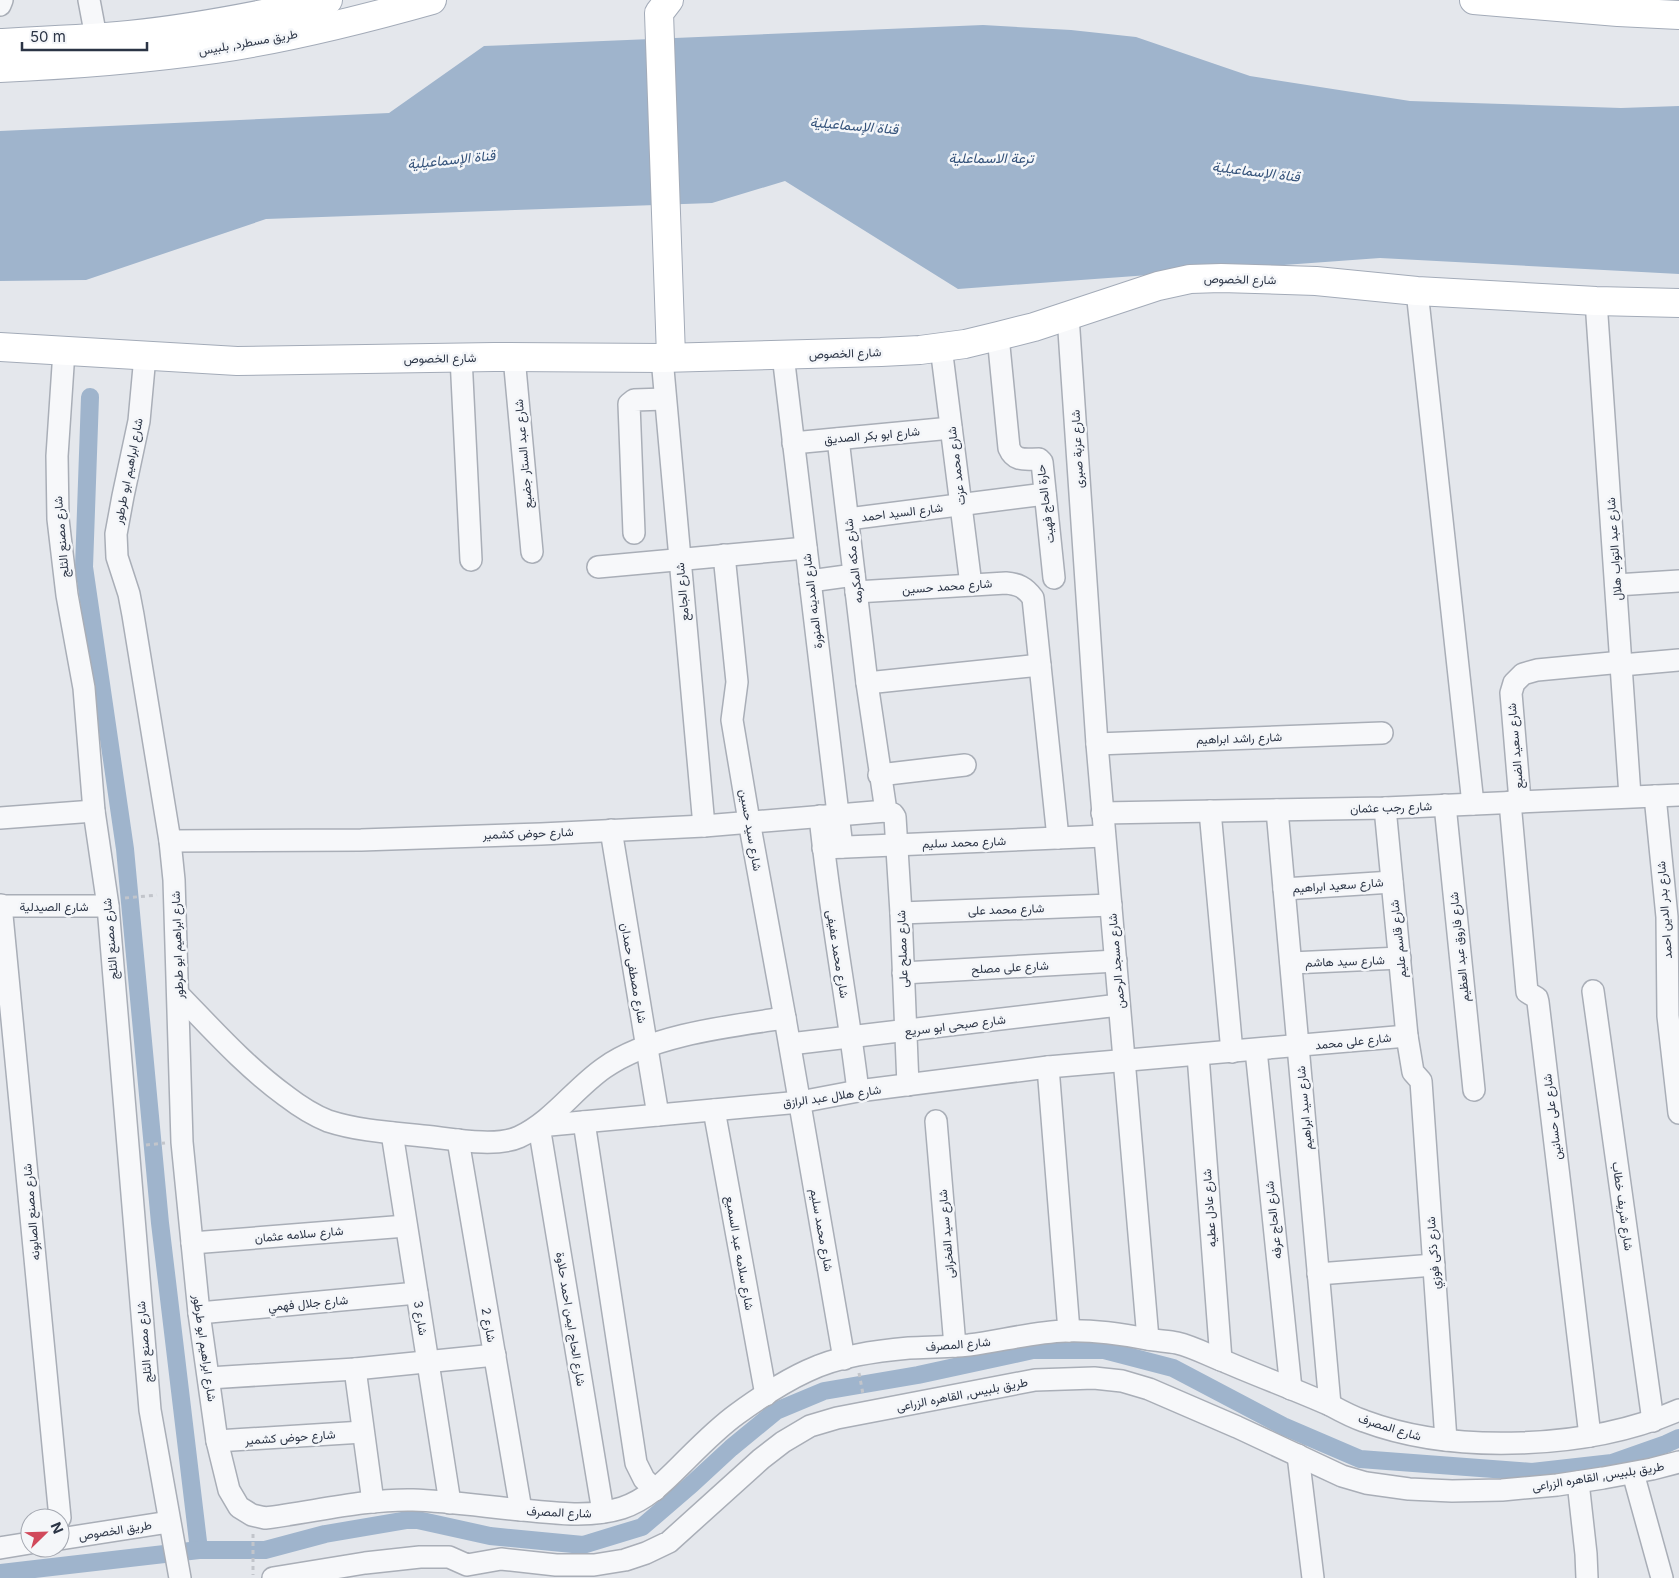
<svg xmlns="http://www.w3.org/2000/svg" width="1679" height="1578" viewBox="0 0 1679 1578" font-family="Inter,Vazirmatn,sans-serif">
	<rect width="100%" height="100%" fill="#e4e7ec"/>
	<!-- water -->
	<path fill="#9fb4cc" d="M983 25 1071 30 1136 37 1250 76 1410 101 1621 108 1679 106V274L1380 258 958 289 785 181 712 203 266 219 86 280 0 281V131L389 113 484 46Z"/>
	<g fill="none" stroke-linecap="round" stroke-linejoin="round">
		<!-- canal -->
		<g stroke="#9fb4cc" stroke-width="18">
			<path d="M90 397 84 567 125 849 160 1223 199 1550"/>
			<path d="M0 1573 199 1550H265L325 1534 413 1519 490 1536 583 1545 642 1527 692 1484 731 1448 776 1411 824 1391 918 1375 1033 1350H1104L1173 1368 1283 1426 1360 1459 1532 1472 1612 1463 1666 1444 1679 1438"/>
		</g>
		<defs>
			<g id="minor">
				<path d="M89 0 96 37"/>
				<path d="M0 5 2 0"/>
				<path d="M1417 291 1473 804"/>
				<path d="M1596 301 1630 796"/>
				<path d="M1068 316 1097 744 1148 1339"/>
				<path d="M998 336 1009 448C1015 462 1025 459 1039 459L1042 462 1054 578"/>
				<path d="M941 347 971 585"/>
				<path d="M64 351 57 456 58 519 67 595 84 688 94 811 108 906 150 1410 180 1578"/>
				<path d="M783 355 842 847"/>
				<path d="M145 356 139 421 123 496 116 534 117 557 129 594 133 615 170 841 174 880 182 1142 199 1313 217 1441 229 1490 239 1507 252 1515 265 1518C314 1512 364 1499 413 1500 452 1501 494 1508 533 1511 563 1514 593 1517 622 1508 649 1499 667 1479 687 1459 703 1443 719 1427 737 1414 759 1398 783 1382 807 1371 838 1356 876 1351 909 1348 929 1347 949 1347 969 1345 1001 1341 1033 1332 1066 1331 1093 1330 1121 1334 1147 1339 1157 1341 1168 1341 1177 1343 1194 1347 1210 1356 1226 1362 1261 1377 1296 1390 1330 1405 1341 1411 1352 1417 1364 1421 1455 1455 1590 1449 1679 1410"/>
				<path d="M461 357 471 560"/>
				<path d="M514 357 532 552"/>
				<path d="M662 358 704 826"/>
				<path d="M838 439 867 683 886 811 893 814 895 817 901 913 908 1085"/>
				<path d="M793 443 951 428"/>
				<path d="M848 519 1045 494"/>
				<path d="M634 533 629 404 634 400 665 399"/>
				<path d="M724 555 737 682 732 720 749 821 785 1018 844 1359"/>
				<path d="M598 567 806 548"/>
				<path d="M810 581 854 575"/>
				<path d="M1616 585 1679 581"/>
				<path d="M856 592 1006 583C1018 584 1025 587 1033 598L1058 838"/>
				<path d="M1622 665 1679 660"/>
				<path d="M867 683 1040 665"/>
				<path d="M1097 744 1382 733"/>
				<path d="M879 775 965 765"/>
				<path d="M1655 796 1667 917 1668 1016 1679 1113"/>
				<path d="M1520 801 1511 693 1514 683 1523 674 1537 670 1622 662"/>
				<path d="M1510 802 1527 992 1537 998 1538 1002 1590 1436"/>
				<path d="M1445 805 1474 1090"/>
				<path d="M1385 808 1407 1036 1413 1072 1421 1081 1446 1440"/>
				<path d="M1277 810 1330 1405"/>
				<path d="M1210 811 1232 1052"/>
				<path d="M1102 813 1385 808 1679 795"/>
				<path d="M820 816C829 908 847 999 858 1091"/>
				<path d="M0 818 94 811"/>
				<path d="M611 830 658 1115"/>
				<path d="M170 841 361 840 541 834 704 826 886 811"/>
				<path d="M823 848 1104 836"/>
				<path d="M1284 889 1392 882"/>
				<path d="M1 905 60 1518"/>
				<path d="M0 906H108"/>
				<path d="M901 913 1111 905"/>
				<path d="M1291 963 1400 958"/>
				<path d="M903 973 1116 961"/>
				<path d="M1593 991 1653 1421"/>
				<path d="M179 995C213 1030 246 1067 286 1096 299 1106 313 1115 328 1121 362 1132 398 1133 433 1137 457 1140 497 1147 519 1137 553 1121 574 1089 604 1068 650 1035 730 1026 785 1018"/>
				<path d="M790 1044 1119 1005"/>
				<path d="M1256 1050 1291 1389"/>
				<path d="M1198 1055 1221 1360"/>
				<path d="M1048 1067 1069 1331"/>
				<path d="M714 1110 766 1395"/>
				<path d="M936 1121 955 1346"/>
				<path d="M584 1122 636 1463 644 1479 655 1490"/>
				<path d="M392 1133 450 1503"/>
				<path d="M458 1140 521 1510"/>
				<path d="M192 1243 406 1226"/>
				<path d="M1318 1274 1434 1265"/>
				<path d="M199 1313 417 1293"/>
				<path d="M355 1369 373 1502"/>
				<path d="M209 1378 355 1369 495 1355"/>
				<path d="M217 1441 363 1432"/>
				<path d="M1298 1455 1313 1578"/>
				<path d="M1633 1473 1662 1578"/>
				<path d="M1578 1482 1586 1554 1587 1578"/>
				<path d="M603 1512 539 1126 800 1102 858 1091 1048 1067 1407 1036"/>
				<path d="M60 1539 169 1522"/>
				<path d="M0 1548 30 1543"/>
				<path d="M273 1578 365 1563 420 1557H449L467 1565 501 1559 556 1565H594L625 1560 646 1553 669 1542 761 1459 783 1442 810 1426 837 1418 1035 1380 1094 1378 1122 1381 1149 1389 1237 1427 1342 1476 1366 1483 1409 1489 1452 1491 1502 1490 1557 1485 1603 1478 1652 1469 1679 1462"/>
			</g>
			<g id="major">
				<path d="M669 0 659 13 671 356"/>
				<path d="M1474 0 1618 12 1679 15"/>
				<path d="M0 43C43 41 87 39 129 35 196 28 263 15 328 0"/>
				<path d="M0 68C72 65 145 59 216 49 289 38 361 20 432 0"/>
				<path d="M0 347 237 361 494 357 662 358 881 352 920 350 965 344 998 336 1034 327 1158 286 1190 279 1221 278 1316 281 1417 291 1596 301 1679 303"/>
			</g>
		</defs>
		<!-- minor casing -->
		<use href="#minor" stroke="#a9aeb7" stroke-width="24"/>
		<!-- major casing -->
		<use href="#major" stroke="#a3abb8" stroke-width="30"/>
		<!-- path -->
		<g stroke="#c2c5cb" stroke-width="3" stroke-dasharray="4 4" stroke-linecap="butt">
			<path d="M125 898 157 895"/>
			<path d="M146 1145 165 1143"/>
			<path d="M859 1373 863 1394"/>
			<path d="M253 1534V1575"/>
		</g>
		<!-- minor -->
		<use href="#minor" stroke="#f7f8fa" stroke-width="21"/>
		<!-- major -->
		<use href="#major" stroke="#fff" stroke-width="28"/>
	</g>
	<g text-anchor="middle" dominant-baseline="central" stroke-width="5" stroke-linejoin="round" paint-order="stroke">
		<!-- street labels -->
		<g font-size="12" fill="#2b3445" stroke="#f4f6f9">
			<text transform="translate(248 42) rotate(-10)">طريق مسطرد, بلبيس</text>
			<text transform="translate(1240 279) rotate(1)">شارع الخصوص</text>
			<text transform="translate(845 353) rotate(-2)">شارع الخصوص</text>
			<text transform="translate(440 358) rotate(-1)">شارع الخصوص</text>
			<text transform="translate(872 435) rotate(-5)">شارع ابو بكر الصديق</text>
			<text transform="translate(1077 449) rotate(-93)">شارع عزبة صبرى</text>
			<text transform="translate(523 454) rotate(-95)">شارع عبد الستار جضيع</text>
			<text transform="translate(956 466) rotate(-97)">شارع محمد عزت</text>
			<text transform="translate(128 471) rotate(-79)">شارع ابراهيم ابو طرطور</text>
			<text transform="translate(1045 504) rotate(-97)">حارة الحاج فهيت</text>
			<text transform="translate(902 512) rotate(-7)">شارع السيد احمد</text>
			<text transform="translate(61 537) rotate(-95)">شارع مصنع الثلج</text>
			<text transform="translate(1614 549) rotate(-94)">شارع عبد التواب هلال</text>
			<text transform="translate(853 561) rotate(-97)">شارع مكه المكرمه</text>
			<text transform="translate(947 586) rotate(-4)">شارع محمد حسين</text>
			<text transform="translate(682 592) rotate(-95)">شارع الجامع</text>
			<text transform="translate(812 601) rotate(-97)">شارع المدينه المنورة</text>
			<text transform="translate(1239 738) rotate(-2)">شارع راشد ابراهيم</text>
			<text transform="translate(1515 746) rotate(-95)">شارع سعيد الضبع</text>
			<text transform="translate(1391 807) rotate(-2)">شارع رجب عثمان</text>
			<text transform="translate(751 830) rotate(80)">شارع سيد حسين</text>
			<text transform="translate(528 833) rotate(-2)">شارع حوض كشمير</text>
			<text transform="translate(964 842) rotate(-2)">شارع محمد سليم</text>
			<text transform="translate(1338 885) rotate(-4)">شارع سعيد ابراهيم</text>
			<text x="54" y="906">شارع الصيدلية</text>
			<text transform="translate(1006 909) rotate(-2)">شارع محمد على</text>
			<text transform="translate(1664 910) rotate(-94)">شارع بدر الدين احمد</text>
			<text transform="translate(110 939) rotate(-95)">شارع مصنع الثلج</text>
			<text transform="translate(1398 939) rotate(-96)">شارع قاسم عليم</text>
			<text transform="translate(177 945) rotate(-92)">شارع ابراهيم ابو طرطور</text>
			<text transform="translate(1459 947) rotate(-96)">شارع فاروق عبد العظيم</text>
			<text transform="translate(902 949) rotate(-92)">شارع مصلح على</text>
			<text transform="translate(838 954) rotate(81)">شارع محمد عفيفى</text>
			<text transform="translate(1116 961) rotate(-95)">شارع مسجد الرحمن</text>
			<text transform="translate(1345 961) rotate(-2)">شارع سيد هاشم</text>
			<text transform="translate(1010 967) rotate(-3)">شارع على مصلح</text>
			<text transform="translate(634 973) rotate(80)">شارع مصطفى حمدان</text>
			<text transform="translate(955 1025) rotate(-7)">شارع صبحى ابو سريع</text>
			<text transform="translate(1353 1041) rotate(-6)">شارع على محمد</text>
			<text transform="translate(832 1096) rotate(-8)">شارع هلال عبد الرازق</text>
			<text transform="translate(1304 1108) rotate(-95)">شارع سيد ابراهيم</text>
			<text transform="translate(1552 1117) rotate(-97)">شارع على حسانين</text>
			<text transform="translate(1623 1206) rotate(82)">شارع شريف خطاب</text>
			<text transform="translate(1209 1208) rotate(-94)">شارع عادل عطيه</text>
			<text transform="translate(31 1212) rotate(-95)">شارع مصنع الصابونه</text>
			<text transform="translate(1273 1220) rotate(-96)">شارع الحاج عرفه</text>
			<text transform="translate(822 1230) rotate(80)">شارع محمد سليم</text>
			<text transform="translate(299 1234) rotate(-5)">شارع سلامه عثمان</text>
			<text transform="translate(946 1234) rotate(-95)">شارع سيد الفخرانى</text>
			<text transform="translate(740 1253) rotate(80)">شارع سلامه عبد السميع</text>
			<text transform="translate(1433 1253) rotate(-94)">شارع ذكى فوزي</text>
			<text transform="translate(308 1303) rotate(-5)">شارع جلال فهمي</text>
			<text transform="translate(421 1318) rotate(81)">شارع 3</text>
			<text transform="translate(571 1319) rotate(81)">شارع الحاج ايمن احمد حلاوة</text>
			<text transform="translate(489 1325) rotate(80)">شارع 2</text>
			<text transform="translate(144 1342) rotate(-95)">شارع مصنع الثلج</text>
			<text transform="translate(958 1344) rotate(-5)">شارع المصرف</text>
			<text transform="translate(205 1348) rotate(82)">شارع ابراهيم ابو طرطور</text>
			<text transform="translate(962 1394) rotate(-11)">طريق بلبيس, القاهره الزراعى</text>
			<text transform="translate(1390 1427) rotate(17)">شارع المصرف</text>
			<text transform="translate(290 1437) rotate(-4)">شارع حوض كشمير</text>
			<text transform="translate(1598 1476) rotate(-9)">طريق بلبيس, القاهره الزراعى</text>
			<text transform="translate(559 1512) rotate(2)">شارع المصرف</text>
			<text transform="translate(115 1530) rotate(-9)">طريق الخصوص</text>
		</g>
		<!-- water labels -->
		<g font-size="14" font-style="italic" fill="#34527a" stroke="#f4f6f9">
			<text transform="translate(854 125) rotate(5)">قناة الإسماعيلية</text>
			<text x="991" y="157">ترعة الاسماعلية</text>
			<text transform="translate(451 159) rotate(-6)">قناة الإسماعيلية</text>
			<text transform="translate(1256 171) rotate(7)">قناة الإسماعيلية</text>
		</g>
	</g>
	<!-- north arrow -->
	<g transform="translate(45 1533) rotate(67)"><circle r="24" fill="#f4f6f9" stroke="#a4a8b1"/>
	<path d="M0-4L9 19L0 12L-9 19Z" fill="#d1495b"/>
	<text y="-8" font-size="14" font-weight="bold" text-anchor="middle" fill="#2b3445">N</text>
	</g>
	<!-- scale -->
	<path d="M22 42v8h125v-8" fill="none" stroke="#2b3445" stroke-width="2.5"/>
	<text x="30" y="42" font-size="15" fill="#2b3445" stroke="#f4f6f9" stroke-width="4" paint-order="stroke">50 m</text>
</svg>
